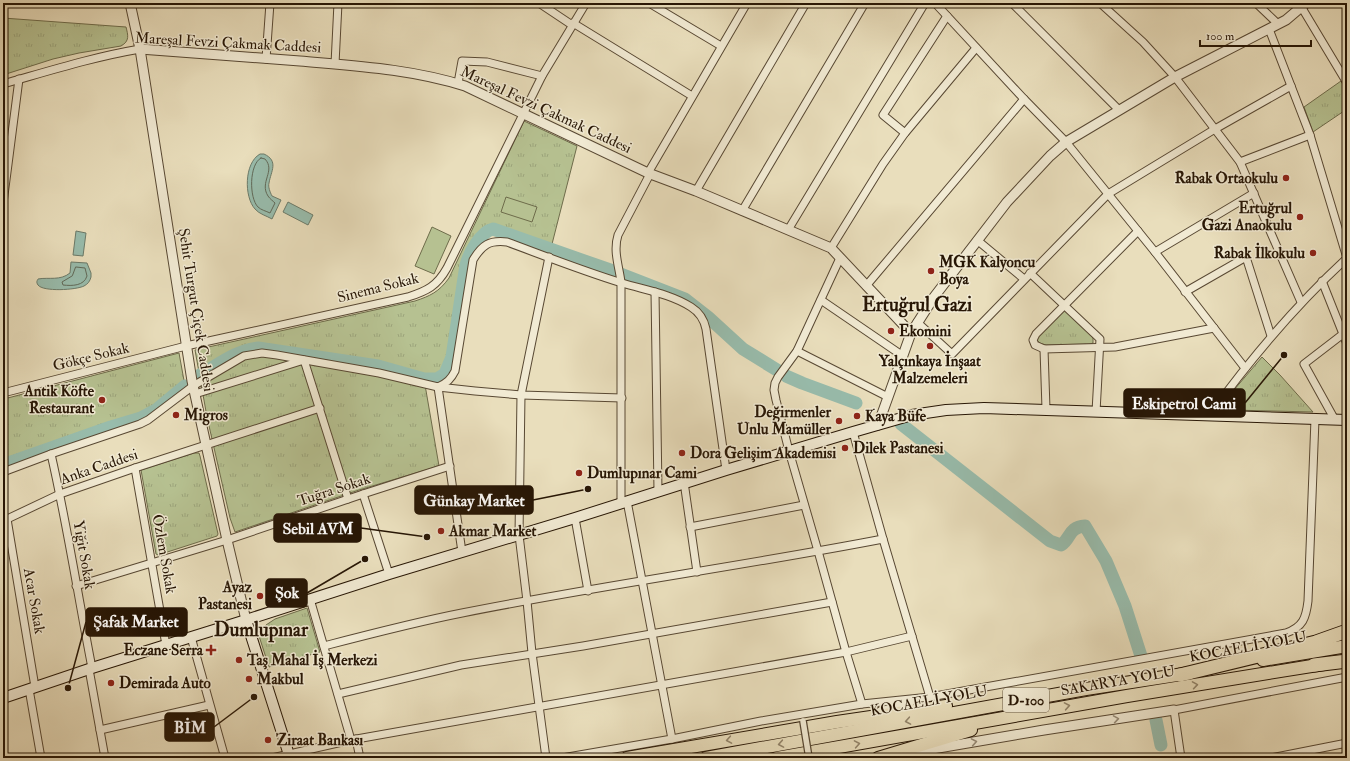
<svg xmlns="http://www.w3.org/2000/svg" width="1350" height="761" viewBox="0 0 1350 761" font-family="'IM FELL Double Pica',serif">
	<defs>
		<pattern id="grass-tufts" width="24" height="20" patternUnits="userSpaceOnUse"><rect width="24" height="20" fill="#b6c191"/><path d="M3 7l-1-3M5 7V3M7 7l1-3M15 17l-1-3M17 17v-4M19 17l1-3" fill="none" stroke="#9ca57c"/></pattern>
	</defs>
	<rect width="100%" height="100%" fill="#e9debc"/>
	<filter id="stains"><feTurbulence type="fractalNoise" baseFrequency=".005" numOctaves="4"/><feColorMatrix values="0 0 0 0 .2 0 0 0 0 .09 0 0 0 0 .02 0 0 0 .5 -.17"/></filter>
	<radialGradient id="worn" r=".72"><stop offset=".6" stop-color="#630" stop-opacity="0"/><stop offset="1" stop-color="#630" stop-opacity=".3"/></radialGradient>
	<!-- grass -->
	<g fill="url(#grass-tufts)" stroke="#6e6c4b">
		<path d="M3 18 126 27C128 35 130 41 121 46L79 53 53 59 3 75Z"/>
		<path d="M1341 81 1347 92V109L1313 132 1304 107Z"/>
		<path d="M524 121 577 146 551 248 493 229C480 232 469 254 466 265L452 357C447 376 444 379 424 379L439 466 359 490 235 532 230 518 207 417 195 350 415 301C430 296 439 292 449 278Z"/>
		<path d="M1065 310 1093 338V343L1090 344 1046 345 1040 343 1037 340 1038 337Z"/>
		<path d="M179 353 185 386 156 410 141 418 111 427 3 465 4 399Z"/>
		<path d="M1262 357 1280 375 1313 412 1231 410 1228 409 1226 402 1228 397Z"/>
		<path d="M194 453H199L200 456 218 534 217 536 158 555 156 554 141 470Z"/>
		<path d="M307 608 320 652 269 667 259 636 266 625 275 619Z"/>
	</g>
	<!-- pitch -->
	<g fill="#b6c191" stroke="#6e6c4b">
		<path d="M506 197 537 207 532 222 501 212Z"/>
		<path d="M432 227 451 236 434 274 415 266Z"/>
	</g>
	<!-- water -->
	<g fill="#98bcac" stroke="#6b7a69">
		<path d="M260 154H264C279 161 271 171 269 183 268 187 270 192 272 196L281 200 272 219C267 216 259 214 255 209 244 197 244 163 260 154Z"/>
		<path d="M288 202 313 215 308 225 283 212Z"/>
		<path d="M76 231 86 233 83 256 73 255Z"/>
		<path d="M71 262 87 263 91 273V277C90 281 88 284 84 286 76 290 43 292 38 285 36 282 37 281 38 279 49 277 60 281 70 273Z"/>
	</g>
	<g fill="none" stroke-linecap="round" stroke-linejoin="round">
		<!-- shore -->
		<g stroke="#606958" stroke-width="1">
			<path d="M261 158 265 159C276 171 259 182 268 196 270 199 273 201 275 203L270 213C266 211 261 210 258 207 249 198 249 164 261 158Z"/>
			<path d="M76 267 85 268 87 276C84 286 72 286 63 285L62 282 72 276Z"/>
		</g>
		<!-- river -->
		<g stroke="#98bcac" stroke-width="13">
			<path d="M200 375C218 365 237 350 258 348L378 366 424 379H437L445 374 452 357 466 265C469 254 480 232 493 229L613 271 685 299 708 317 743 349 777 370"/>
			<path d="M786 376 802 383 856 403"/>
			<path d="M901 424 1050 541 1061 545C1071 539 1068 527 1085 526L1106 561 1125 606 1141 656"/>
			<path d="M3 465 111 427 141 418 156 410 185 386"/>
			<path d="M1156 720 1161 745"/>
		</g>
		<defs>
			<g id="minor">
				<path d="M539 3 572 25"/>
				<path d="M649 3 721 46"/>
				<path d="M935 3 1024 99 1066 142 1155 252 1245 368"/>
				<path d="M1012 3 1119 110"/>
				<path d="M1100 3 1143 42 1175 77 1240 162 1301 302"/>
				<path d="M1256 3 1278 24"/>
				<path d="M1302 8 1347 83"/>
				<path d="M573 23 692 96"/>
				<path d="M1269 29 1310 135 1347 258"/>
				<path d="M266 59 270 3"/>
				<path d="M335 64 338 3"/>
				<path d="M458 83 462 61 487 62 542 76"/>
				<path d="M3 84C49 71 93 57 140 49"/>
				<path d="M905 133 883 115 947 16"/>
				<path d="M1240 162 1310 135"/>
				<path d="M648 173 747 3"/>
				<path d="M696 191 806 3"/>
				<path d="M3 203 19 79"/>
				<path d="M742 211 865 3"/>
				<path d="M788 230 925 3"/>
				<path d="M1138 231 1036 334 1033 340 1035 345 1044 349 1115 347 1214 328"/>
				<path d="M977 240 1024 279"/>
				<path d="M831 248 883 164 905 133 976 48"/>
				<path d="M1155 252 1254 193"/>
				<path d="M840 258 797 351 778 377 775 383 774 390 776 400 789 451 818 551 846 652 862 704"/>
				<path d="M1030 273 1100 339 1096 412"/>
				<path d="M1322 281 1347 344"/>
				<path d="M866 286 1024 99"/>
				<path d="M655 292 658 491"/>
				<path d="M1185 292 1246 257 1271 336"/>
				<path d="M821 300 903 356"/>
				<path d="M917 322 952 354 1108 194 1215 129 1291 86"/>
				<path d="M1044 349 1046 409"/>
				<path d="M797 351 888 397"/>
				<path d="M438 387C447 383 451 379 455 371L473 260C482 245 489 240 507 242 545 256 583 271 622 283 645 290 671 294 691 307 699 312 704 319 706 329L726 470"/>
				<path d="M438 387 462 552"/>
				<path d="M3 393 186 346 408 297C427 291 437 286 447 268L542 76 586 3"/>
				<path d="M195 394 304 360 348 499"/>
				<path d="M1209 416C1251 358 1294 307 1347 258"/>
				<path d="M1335 420 1304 364 1343 334"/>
				<path d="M853 432 883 539 930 697 926 698"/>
				<path d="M51 454C67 524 78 596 92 668"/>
				<path d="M135 468 166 645"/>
				<path d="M3 472 51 454 140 424 148 420 193 386 244 356 262 353 277 355 379 373 438 387 475 391 521 395 622 398"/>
				<path d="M684 482 697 572"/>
				<path d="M363 494 389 574"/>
				<path d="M627 501 672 739"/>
				<path d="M621 503V282C619 266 613 251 618 235L650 174"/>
				<path d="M575 518 588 591"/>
				<path d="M7 519 35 687"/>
				<path d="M3 521 60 494 135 468 320 408"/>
				<path d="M690 527 804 505"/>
				<path d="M76 586 227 540 363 494 450 466"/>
				<path d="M310 599 351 740"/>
				<path d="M191 637 225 758"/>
				<path d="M324 646C370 634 416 622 462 613 602 585 743 566 883 539"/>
				<path d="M89 669 105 758"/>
				<path d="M29 689 41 758"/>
				<path d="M338 694 461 665 583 646 832 602"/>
				<path d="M880 711 911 702"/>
				<path d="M100 730 209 705"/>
				<path d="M356 739 360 758"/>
				<path d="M272 758 351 740 846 652 912 636"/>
				<path d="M546 758 532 653 527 601 519 535 521 395 549 257"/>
				<path d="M562 758 672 739 761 721 862 704 930 697 1286 633C1303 627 1306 618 1308 601L1315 419"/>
				<path d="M1181 758 1174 710 1347 677"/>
				<path d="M1271 758 1347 743"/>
			</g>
			<g id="tertiary">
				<path d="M130 3 140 49 192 381 227 540 246 620"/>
				<path d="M140 49C193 53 247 57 300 61 356 66 411 69 465 86L648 173 696 191 831 248 911 333"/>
				<path d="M878 425 911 333 934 297 1007 202 1050 156 1066 142 1175 77 1286 20 1306 3"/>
				<path d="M909 753 1044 730 1174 710"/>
			</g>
			<g id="secondary">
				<path d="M246 620 290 758"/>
				<path d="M3 698 92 668 246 620 389 574 575 518 726 470 853 432 912 415 946 410 984 408 1347 420"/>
			</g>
			<g id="trunk">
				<path d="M1263 660 1347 646"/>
				<path d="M627 758 837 722 946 706"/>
				<path d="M706 758 1086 689 1190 673"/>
				<path d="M777 758 1127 696 1324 664"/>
				<path d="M878 758 971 730"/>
			</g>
			<g id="motorway">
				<path d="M1314 665 1347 661"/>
				<path d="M1180 675 1316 642 1347 631"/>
			</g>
		</defs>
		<!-- minor casing -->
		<use href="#minor" stroke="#584833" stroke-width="9"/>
		<!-- tertiary casing -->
		<use href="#tertiary" stroke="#584833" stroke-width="11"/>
		<!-- secondary casing -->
		<use href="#secondary" stroke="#271605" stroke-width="12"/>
		<!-- trunk casing -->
		<use href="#trunk" stroke="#271605" stroke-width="14"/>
		<!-- motorway casing -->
		<use href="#motorway" stroke="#271605" stroke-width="15"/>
		<!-- minor -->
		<use href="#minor" stroke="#f1ead3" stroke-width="7"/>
		<!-- tertiary -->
		<use href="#tertiary" stroke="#f1ead3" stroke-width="9"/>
		<!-- secondary -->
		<use href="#secondary" stroke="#f1ead3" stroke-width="10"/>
		<!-- trunk -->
		<use href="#trunk" stroke="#e9debc" stroke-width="12"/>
		<!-- motorway -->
		<use href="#motorway" stroke="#e9debc" stroke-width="13"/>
		<defs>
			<path id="pedestrian-bridge" d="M803 721 809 758"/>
		</defs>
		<!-- pedestrian-bridge casing -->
		<use href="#pedestrian-bridge" stroke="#584833" stroke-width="8" stroke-linecap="butt"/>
		<!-- pedestrian-bridge -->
		<use href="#pedestrian-bridge" stroke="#f1ead3" stroke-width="5.5"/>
	</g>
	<!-- one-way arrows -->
	<defs><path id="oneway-chevron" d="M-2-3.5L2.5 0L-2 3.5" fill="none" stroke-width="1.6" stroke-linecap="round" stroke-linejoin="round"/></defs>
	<g stroke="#92846a">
		<use href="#oneway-chevron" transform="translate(1195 685) rotate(-9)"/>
		<use href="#oneway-chevron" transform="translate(1067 706) rotate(-10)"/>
		<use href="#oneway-chevron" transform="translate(908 721) rotate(170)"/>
		<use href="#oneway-chevron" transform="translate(729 740) rotate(170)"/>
		<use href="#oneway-chevron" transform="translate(781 744) rotate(170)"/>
		<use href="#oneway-chevron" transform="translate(857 744) rotate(-10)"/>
	</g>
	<g stroke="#968b76">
		<use href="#oneway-chevron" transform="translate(1116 719) rotate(-9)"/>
		<use href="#oneway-chevron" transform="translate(974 742) rotate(-10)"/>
	</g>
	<!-- markers -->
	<g fill="#8f2418" stroke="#f1ead3" stroke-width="1.5">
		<circle cx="1286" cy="178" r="4"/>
		<circle cx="1300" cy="217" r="4"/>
		<circle cx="1313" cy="253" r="4"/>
		<circle cx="931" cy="271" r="4"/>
		<circle cx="891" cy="331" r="4"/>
		<circle cx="930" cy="346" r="4"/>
		<circle cx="102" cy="400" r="4"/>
		<circle cx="176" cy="415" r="4"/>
		<circle cx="857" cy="416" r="4"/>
		<circle cx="839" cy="421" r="4"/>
		<circle cx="845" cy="448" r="4"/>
		<circle cx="682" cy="453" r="4"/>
		<circle cx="579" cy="473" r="4"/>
		<circle cx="441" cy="531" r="4"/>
		<circle cx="260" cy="596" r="4"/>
		<path d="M209 644h4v4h4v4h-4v4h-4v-4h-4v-4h4z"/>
		<circle cx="239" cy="660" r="4"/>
		<circle cx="249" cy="679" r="4"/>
		<circle cx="111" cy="683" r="4"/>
		<circle cx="268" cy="740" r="4"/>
	</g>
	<g text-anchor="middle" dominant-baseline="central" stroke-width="3" stroke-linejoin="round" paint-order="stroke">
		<!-- shield labels -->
		<rect fill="#f1ead3" stroke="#645643" stroke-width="1" x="1003" y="688" width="46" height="24" rx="3"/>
		<g font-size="14" font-weight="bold" fill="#271605">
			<text x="1026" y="700">D-100</text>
		</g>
		<!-- street labels -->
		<g font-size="15" fill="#271605" stroke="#f1ead3">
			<text transform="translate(228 43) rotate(3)">Mareşal Fevzi Çakmak Caddesi</text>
			<text transform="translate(546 110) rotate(25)">Mareşal Fevzi Çakmak Caddesi</text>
			<text transform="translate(378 288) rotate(-14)">Sinema Sokak</text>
			<text transform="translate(196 310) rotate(81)">Şehit Turgut Çiçek Caddesi</text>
			<text transform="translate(91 357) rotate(-14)">Gökçe Sokak</text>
			<text transform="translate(99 467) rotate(-19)">Anka Caddesi</text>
			<text transform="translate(334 490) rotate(-18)">Tuğra Sokak</text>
			<text transform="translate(164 554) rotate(80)">Özlem Sokak</text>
			<text transform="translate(84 555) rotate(80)">Yiğit Sokak</text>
			<text transform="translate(34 601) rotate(80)">Acar Sokak</text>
			<text transform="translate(1248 647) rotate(-10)">KOCAELİ YOLU</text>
			<text transform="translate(1118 681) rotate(-10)">SAKARYA YOLU</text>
			<text transform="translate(929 701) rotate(-10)">KOCAELİ YOLU</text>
		</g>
		<!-- poi labels -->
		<g font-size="15" font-weight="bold" fill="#271605" stroke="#f1ead3" text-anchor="start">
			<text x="1278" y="178" text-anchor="end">Rabak Ortaokulu</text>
			<text x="1292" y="208" text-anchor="end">Ertuğrul<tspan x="1292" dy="17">Gazi Anaokulu</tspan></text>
			<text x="1305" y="253" text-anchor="end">Rabak İlkokulu</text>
			<text x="939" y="262">MGK Kalyoncu<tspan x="939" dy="17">Boya</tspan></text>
			<text x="899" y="331">Ekomini</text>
			<text x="930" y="361" text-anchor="middle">Yalçınkaya İnşaat<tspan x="930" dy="17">Malzemeleri</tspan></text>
			<text x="94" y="391" text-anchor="end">Antik Köfte<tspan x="94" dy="17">Restaurant</tspan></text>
			<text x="831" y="412" text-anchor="end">Değirmenler<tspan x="831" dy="17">Unlu Mamüller</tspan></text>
			<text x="184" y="415">Migros</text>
			<text x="865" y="416">Kaya Büfe</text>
			<text x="853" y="448">Dilek Pastanesi</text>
			<text x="690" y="453">Dora Gelişim Akademisi</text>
			<text x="587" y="473">Dumlupınar Cami</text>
			<text x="449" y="531">Akmar Market</text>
			<text x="252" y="587" text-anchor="end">Ayaz<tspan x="252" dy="17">Pastanesi</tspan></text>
			<text x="203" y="650" text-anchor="end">Eczane Serra</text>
			<text x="247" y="660">Taş Mahal İş Merkezi</text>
			<text x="257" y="679">Makbul</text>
			<text x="119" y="683">Demirada Auto</text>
			<text x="276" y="740">Ziraat Bankası</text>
		</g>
		<!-- district labels -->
		<g font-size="19" font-weight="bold" fill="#271605" stroke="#f1ead3">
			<text x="917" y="305">Ertuğrul Gazi</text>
			<text x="261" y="630">Dumlupınar</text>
		</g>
	</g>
	<!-- callouts -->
	<path fill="none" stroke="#271605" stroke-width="1.5" d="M1284 355L1245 403M588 489L533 500M427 537L361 528M365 559L307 593M68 688L86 622M254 697L214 727"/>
	<g fill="#271605" stroke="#f1ead3" stroke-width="1.5">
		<circle cx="1284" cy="355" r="4"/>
		<circle cx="588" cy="489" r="4"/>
		<circle cx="427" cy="537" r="4"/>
		<circle cx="365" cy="559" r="4"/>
		<circle cx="68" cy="688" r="4"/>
		<circle cx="254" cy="697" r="4"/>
	</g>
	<g fill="#271605" stroke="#271605" stroke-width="1.5">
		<rect x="1124" y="389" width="121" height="28" rx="4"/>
		<rect x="415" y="486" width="118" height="28" rx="4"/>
		<rect x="274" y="514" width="87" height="28" rx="4"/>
		<rect x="266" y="579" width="41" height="28" rx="4"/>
		<rect x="86" y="608" width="101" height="28" rx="4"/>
		<rect x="165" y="713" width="49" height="28" rx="4"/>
	</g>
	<g font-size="16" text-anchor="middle" font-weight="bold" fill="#fff">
		<text x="1184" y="409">Eskipetrol Cami</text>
		<text x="474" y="506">Günkay Market</text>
		<text x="318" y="534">Sebil AVM</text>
		<text x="287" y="598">Şok</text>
		<text x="136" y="627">Şafak Market</text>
		<text x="190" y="733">BİM</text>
	</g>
	<!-- margin -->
	<rect width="1350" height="761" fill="none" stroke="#e9debc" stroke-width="16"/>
	<rect x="4" y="4" width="1342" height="753" fill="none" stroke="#271605" stroke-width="2"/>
	<rect x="8" y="8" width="1334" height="745" fill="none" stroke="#271605"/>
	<!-- scale -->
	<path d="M1200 40v6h111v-6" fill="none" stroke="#271605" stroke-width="2"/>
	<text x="1206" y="40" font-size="12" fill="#271605" stroke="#f1ead3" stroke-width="3" paint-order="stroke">100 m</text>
	<rect width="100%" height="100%" filter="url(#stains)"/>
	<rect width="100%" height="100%" fill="url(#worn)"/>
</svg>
